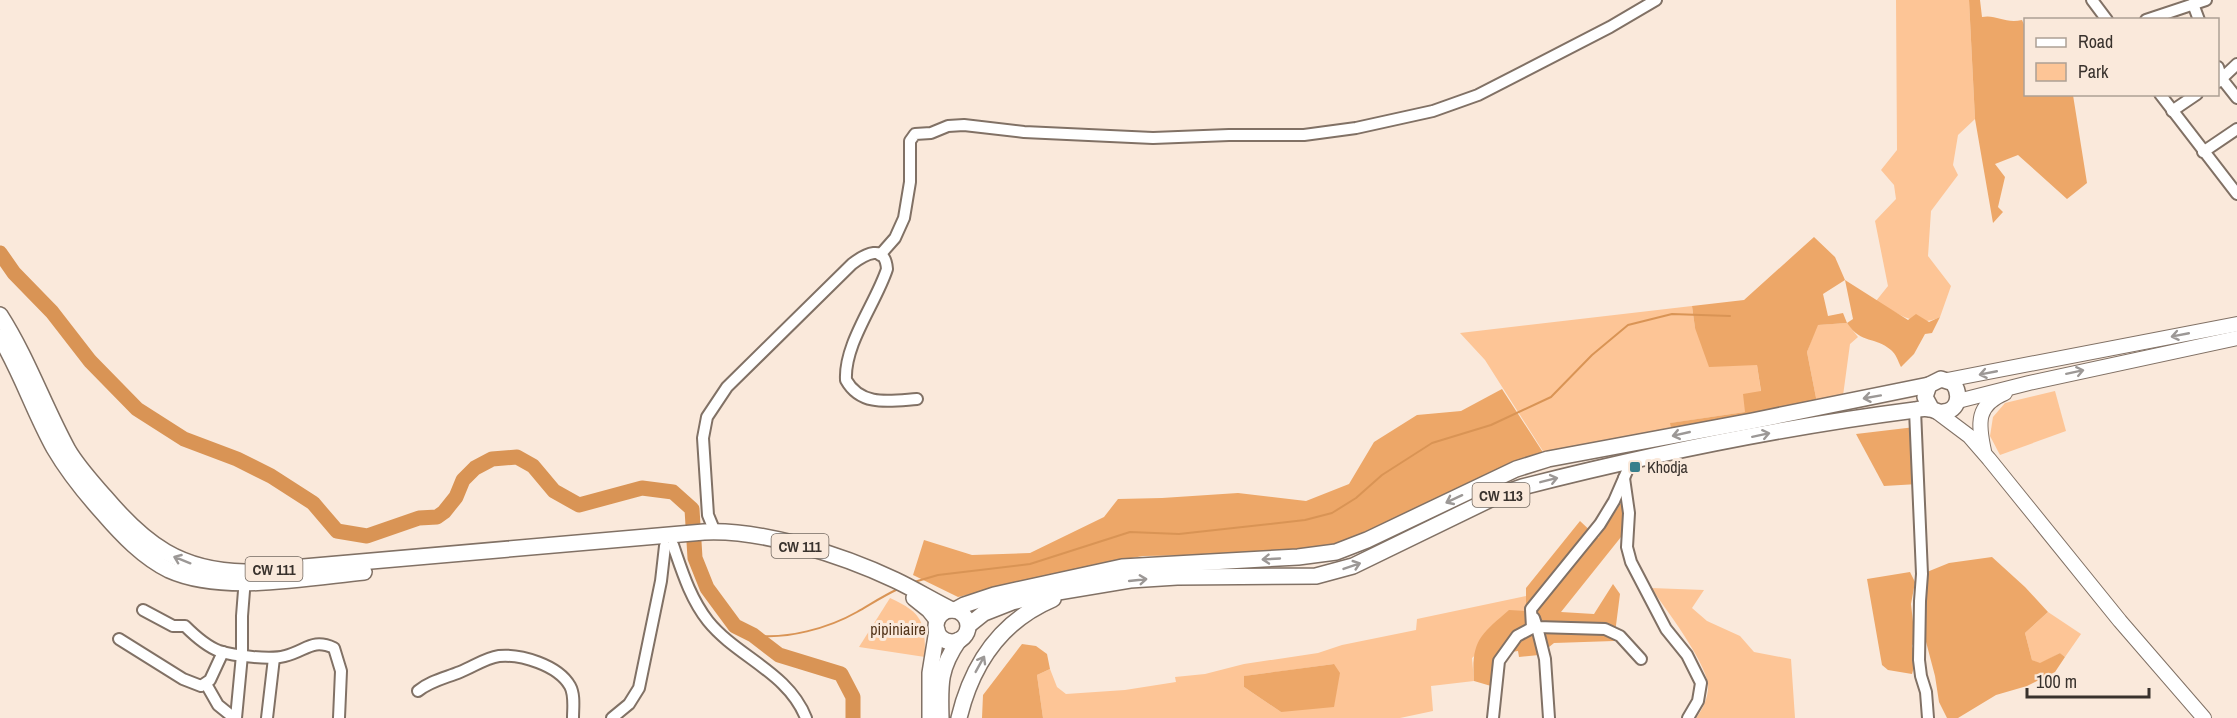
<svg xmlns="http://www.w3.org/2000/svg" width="2237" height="718" viewBox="0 0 2237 718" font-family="'Archivo Narrow',sans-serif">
	<rect width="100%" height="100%" fill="#fae9db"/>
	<!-- green -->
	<g fill="#fdc596" fill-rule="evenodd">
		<path d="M1896 0H1969L1975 119 1958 135 1953 165 1958 175 1931 211 1928 256 1951 286 1940 317C1916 329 1897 313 1876 301L1888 286 1875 221 1896 199 1894 185 1881 170 1897 150Z"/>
		<path d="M1692 306 1695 328 1757 365 1761 392 1745 412 1671 423 1673 436 1548 459 1485 360 1460 333Z"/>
		<path d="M1847 323 1858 337 1850 344 1842 403 1818 408 1807 352 1817 325Z"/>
		<path d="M2055 391 2066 431 2000 455 1990 436 1993 417 2005 403Z"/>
		<path d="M1651 588 1704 590 1692 608 1707 621 1740 636 1754 652 1791 659 1795 718H1696C1703 709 1709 696 1708 684 1705 661 1666 609 1651 588Z"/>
		<path d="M1526 596V611L1472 658 1474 681 1431 686 1433 711 1400 718H1043L1037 675 1050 669 1057 687 1066 694 1125 690 1176 682 1175 677 1205 674 1244 664 1318 653 1342 645 1416 630 1417 619ZM1334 664 1281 712 1244 687 1245 676Z"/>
		<path d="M890 598C923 613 925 622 925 657L859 647Z"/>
		<path d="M2048 612 2081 634 2065 657 2060 653 2040 664 2032 660 2025 633Z"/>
	</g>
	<!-- forest -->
	<g fill="#eda768" fill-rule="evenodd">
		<path d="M1969 0H1980L1982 17C1996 14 2005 24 2022 20L2026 29V94L2073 95 2087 183 2067 199 2018 155 1995 164 2005 177 1998 207 2003 212 1993 223 1975 119Z"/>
		<path d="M1814 237 1835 257 1845 280 1908 320 1916 314 1929 322 1940 317 1932 333 1925 334 1914 354 1901 367C1898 361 1896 354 1891 350 1875 336 1862 345 1847 323L1818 325 1807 352 1818 408 1673 436 1670 423 1745 412 1743 394 1761 391 1757 365 1709 367 1695 328 1692 306 1744 300ZM1845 280 1853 319 1847 323 1843 313 1828 316 1823 294Z"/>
		<path d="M1502 389 1544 454 1336 548 1270 554 1143 556 1092 565 958 597 913 575 924 540 972 555 1030 553 1104 517 1118 499 1162 498 1238 493 1306 501 1349 484 1374 442 1417 415 1461 411Z"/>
		<path d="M1915 427 1918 484 1884 486 1856 434Z"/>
		<path d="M1623 500 1626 513 1621 537 1561 612 1594 614 1613 584 1620 594 1614 641 1554 643 1539 655 1519 657 1518 651 1497 654 1491 686 1474 681C1471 641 1480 635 1509 610L1526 611V588L1580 521 1598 538Z"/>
		<path d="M1992 557 2025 587 2048 612 2025 633 2032 660 2040 663 2060 653 2065 657 2055 672 2027 686 1996 695 1958 718H1947L1939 702 1935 676 1925 638 1922 574 1949 563Z"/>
		<path d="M1910 572 1915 582 1911 604 1915 640 1912 646C1916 655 1915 665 1912 674L1888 670 1882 665 1867 579Z"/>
		<path d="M1022 644 1036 646 1047 654 1050 669 1037 675 1043 718H982L983 695Z"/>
		<path d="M1334 664 1340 673 1334 707 1281 712 1244 687V676Z"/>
	</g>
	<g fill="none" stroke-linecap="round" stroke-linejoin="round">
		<!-- stream -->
		<g stroke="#d99455" stroke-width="2">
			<path d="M914 582 938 575 1030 564 1130 532 1179 534 1305 520 1332 513 1356 498 1382 475 1432 443 1491 425 1551 397 1592 355 1628 325 1672 314 1730 316"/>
			<path d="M753 635C786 640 829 628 857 612 871 604 883 596 898 589"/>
		</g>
		<!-- river -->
		<path stroke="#d99455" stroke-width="15" d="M0 253 14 273 52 312 90 361 137 409 184 439 237 459 271 476 313 503 337 531 367 536 419 518 437 517 444 512 456 497 463 480 475 468 492 459 517 457 533 466 554 491 579 505 642 488 673 492 692 509 695 558 707 588 735 626 753 635 779 655 841 674 853 697V718"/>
		<defs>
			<g id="minor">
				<path d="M2092 0 2107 20"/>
				<path d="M2193 4 2199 20"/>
				<path d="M2146 20 2206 0"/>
				<path d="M2218 67 2222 79 2237 98"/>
				<path d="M2218 82 2237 64"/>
				<path d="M2160 94 2237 194"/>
				<path d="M2172 111 2197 94"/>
				<path d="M2203 152 2237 129"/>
				<path d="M880 255 895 238 904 218 910 182V141L915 134 931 133 948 126 964 125 1024 132 1153 138 1229 135H1304L1356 128 1433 111 1478 95 1610 27 1656 0"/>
				<path d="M1915 410 1922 574 1920 601 1919 660 1921 676 1926 692 1928 718"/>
				<path d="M1624 478 1629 513 1627 547 1631 562 1666 629 1687 655 1701 683 1698 701 1688 718"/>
				<path d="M715 532 708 515 703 438 707 417 727 387 852 264C865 254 885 243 887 269 876 303 844 344 846 380 861 407 890 401 917 399"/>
				<path d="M673 545C682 571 690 598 708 621 737 657 788 672 806 718"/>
				<path d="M143 610 173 626H185C195 636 206 646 219 651 234 656 271 660 285 656 306 651 312 638 334 648L341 671 339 718"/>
				<path d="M1534 618 1537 627 1605 629 1620 636 1641 659"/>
				<path d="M1537 627 1545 659 1549 718"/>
				<path d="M119 639 183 679 201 686 210 680 223 652"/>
				<path d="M206 684 218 705 234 718"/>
				<path d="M418 691C430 681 445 678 460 672 473 667 485 658 499 656 521 654 558 665 570 686 575 695 573 708 573 718"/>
				<path d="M236 718 242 655V616L245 578"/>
				<path d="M267 718 274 658"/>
				<path d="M612 718 629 704 639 688 661 581 665 546"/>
				<path d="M1493 718 1499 661 1517 636 1532 628 1531 609 1600 524 1614 501 1631 462"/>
			</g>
			<g id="major">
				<path d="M1947 380 2237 324"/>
				<path d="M1958 401 2029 383 2237 338"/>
				<path d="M1937 412 1969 436 1989 459 2120 621 2204 718"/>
				<path d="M1984 451C1978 423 1976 405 2005 393"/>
			</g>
			<g id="highway">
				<path d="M0 315C27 357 44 406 68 450 78 467 92 482 105 497 145 544 180 571 245 572L704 532C762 529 842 555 895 580 914 589 932 600 952 610"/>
				<path d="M0 337C21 372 34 412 54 448 68 472 85 493 103 513 122 535 143 557 169 570 222 594 306 578 364 572"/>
				<path d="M914 598 929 610 937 620"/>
				<path d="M955 610 964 605 994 595 1122 567 1298 557 1336 552 1367 540 1516 469 1548 459 1752 421 1929 385"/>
				<circle cx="952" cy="626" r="16"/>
				<path d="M969 625 984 613 1012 602 1040 595 1130 580 1177 577 1316 576 1353 566 1499 495 1522 487C1651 454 1783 427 1915 410 1919 409 1925 408 1929 409 1934 409 1938 413 1943 412 1959 411 1961 394 1953 383L1941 379 1929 385 1925 397 1931 408"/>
				<path d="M930 718V673L937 630"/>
				<path d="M941 718C940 684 939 669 959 640"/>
				<path d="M959 718C972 664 1001 621 1053 599"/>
			</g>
		</defs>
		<!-- minor casing -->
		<use href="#minor" stroke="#817165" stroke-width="14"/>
		<!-- major casing -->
		<use href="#major" stroke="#817165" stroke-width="16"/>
		<!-- highway casing -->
		<use href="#highway" stroke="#817165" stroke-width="18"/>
		<!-- minor -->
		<use href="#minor" stroke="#fff" stroke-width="10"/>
		<!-- major -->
		<use href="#major" stroke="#fff" stroke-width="14"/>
		<!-- highway -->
		<use href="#highway" stroke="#fff" stroke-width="15"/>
	</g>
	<!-- one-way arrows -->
	<defs><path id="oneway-shaft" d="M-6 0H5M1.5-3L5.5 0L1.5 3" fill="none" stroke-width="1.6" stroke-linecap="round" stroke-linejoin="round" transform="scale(1.5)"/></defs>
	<g stroke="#9c9896">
		<use href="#oneway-shaft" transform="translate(2180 335) rotate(169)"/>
		<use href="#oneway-shaft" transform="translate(2075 372) rotate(-12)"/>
		<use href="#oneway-shaft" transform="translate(1988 373) rotate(169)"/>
		<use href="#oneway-shaft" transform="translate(1872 397) rotate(170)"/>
		<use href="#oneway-shaft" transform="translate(1681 434) rotate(167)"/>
		<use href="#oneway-shaft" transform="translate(1761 435) rotate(-12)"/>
		<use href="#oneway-shaft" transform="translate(1549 480) rotate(-14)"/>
		<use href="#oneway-shaft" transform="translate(1454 499) rotate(155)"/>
		<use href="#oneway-shaft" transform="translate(1271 559) rotate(177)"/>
		<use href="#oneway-shaft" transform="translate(182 560) rotate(-158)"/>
		<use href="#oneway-shaft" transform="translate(1352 566) rotate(-19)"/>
		<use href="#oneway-shaft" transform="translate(1138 580) rotate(-6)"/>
		<use href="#oneway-shaft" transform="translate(980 664) rotate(-61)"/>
	</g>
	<!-- markers -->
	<rect fill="#387e8b" stroke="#fae9db" stroke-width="2" x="1629" y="461" width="12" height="12" rx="3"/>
	<g text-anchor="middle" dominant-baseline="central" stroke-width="6" stroke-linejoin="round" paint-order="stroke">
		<!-- shield labels -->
		<g fill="#fae9db" stroke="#736961" stroke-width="1.5">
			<rect x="1472.5" y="483" width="57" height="24" rx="4.5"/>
			<rect x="771.5" y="534" width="57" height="24" rx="4.5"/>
			<rect x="245.5" y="557" width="57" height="24" rx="4.5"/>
		</g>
		<g font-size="15" font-weight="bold" fill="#39322d">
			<text x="1501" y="495">CW 113</text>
			<text x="800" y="546">CW 111</text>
			<text x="274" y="569">CW 111</text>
		</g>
		<!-- poi labels -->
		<g font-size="16" fill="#39322d" stroke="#fae9db" text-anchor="start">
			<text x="1647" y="467">Khodja</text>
		</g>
		<!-- park labels -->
		<g font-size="16" fill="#54361c" stroke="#fae9db">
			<text x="898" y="629">pipiniaire</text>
		</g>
	</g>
	<!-- legend -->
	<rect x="2024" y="18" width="195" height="78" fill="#fae9db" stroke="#ada095" stroke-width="1.5"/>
	<rect x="2036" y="38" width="30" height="9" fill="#ffffff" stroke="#ada095" stroke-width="1.5"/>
	<text x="2078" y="48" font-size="18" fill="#39322d">Road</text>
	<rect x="2036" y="63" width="30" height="18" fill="#fdc596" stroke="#ada095" stroke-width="1.5"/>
	<text x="2078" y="78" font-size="18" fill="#39322d">Park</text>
	<!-- scale -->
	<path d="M2027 688v9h122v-9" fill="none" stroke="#39322d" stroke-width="3"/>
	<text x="2036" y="688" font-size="18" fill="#39322d" stroke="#fae9db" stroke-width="4.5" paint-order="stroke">100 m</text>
</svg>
